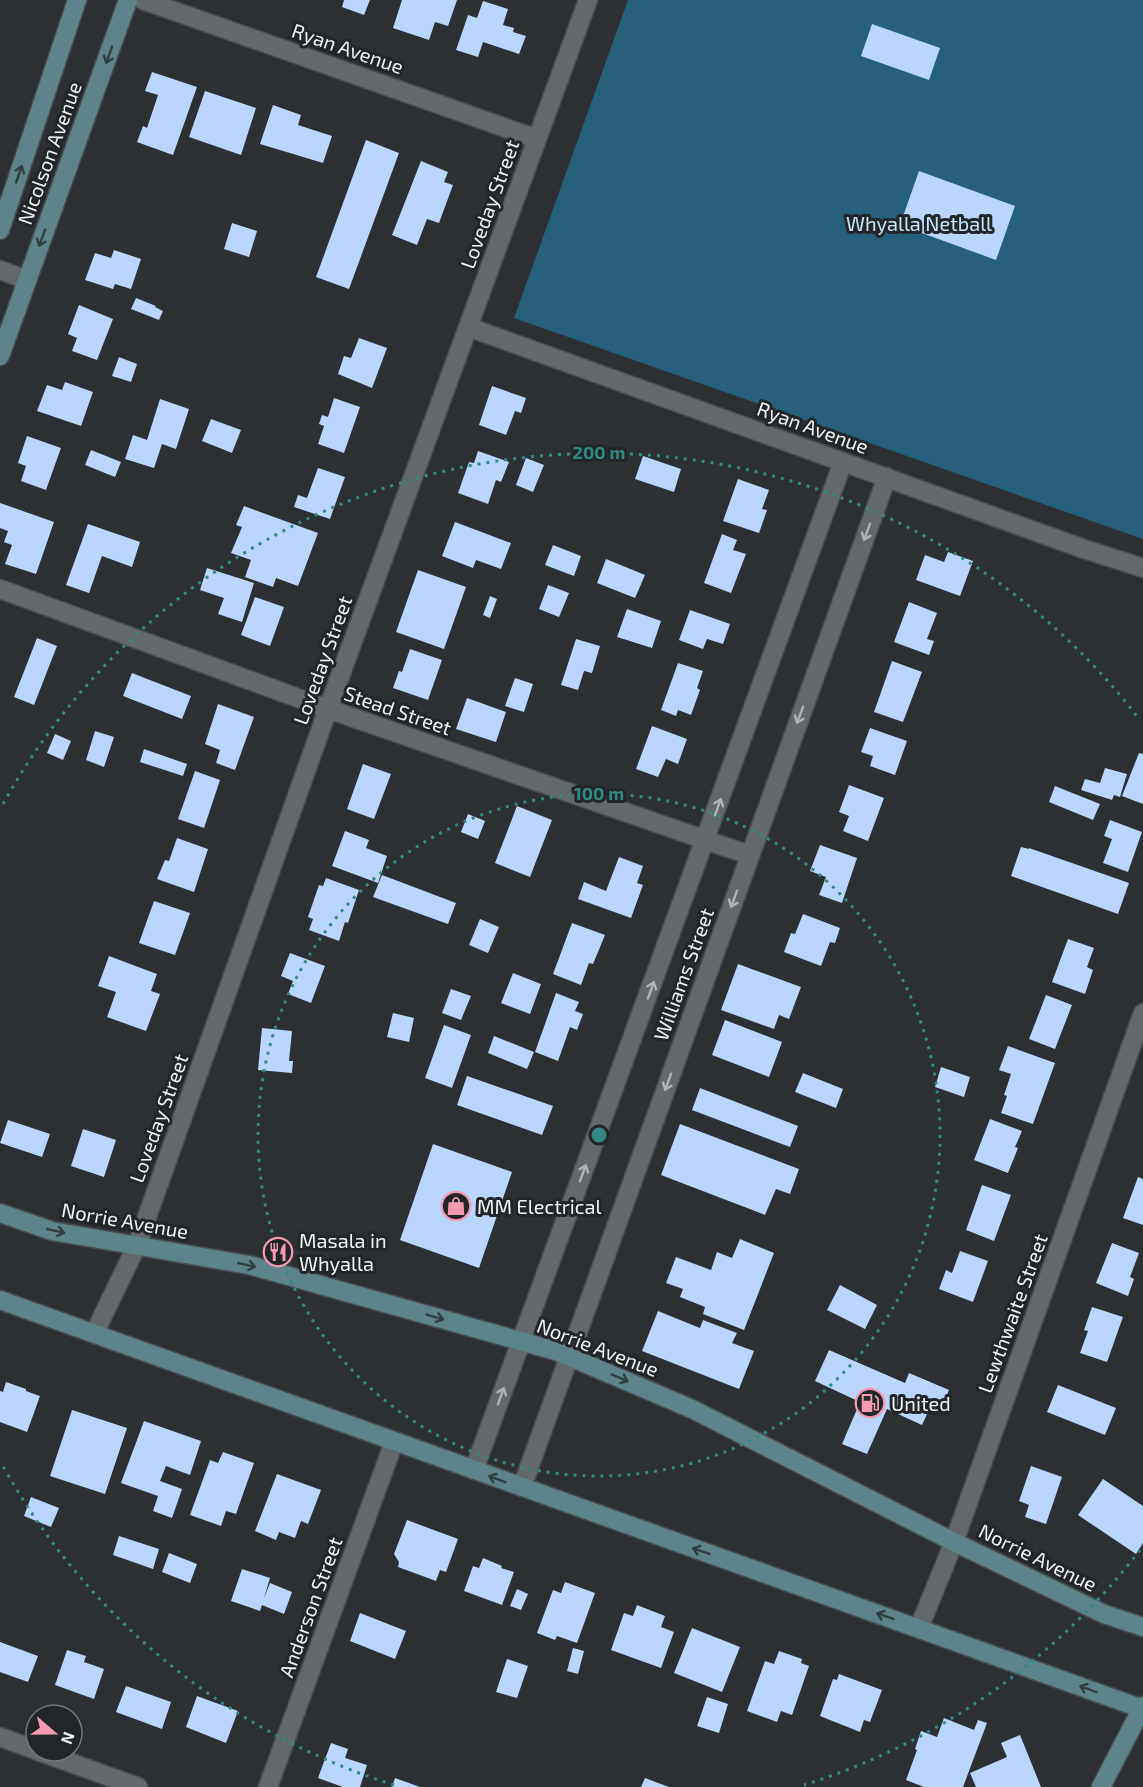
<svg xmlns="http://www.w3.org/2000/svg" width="1143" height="1787" font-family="'Exo 2',sans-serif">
<rect width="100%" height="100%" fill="#2c3032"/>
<path fill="#27607b" d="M628,0h515v539l-629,-221z"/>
<path fill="#bad5fe" d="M344,0h26l-6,15 -22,-8z
M402,0h55l-9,26 -13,-4 -6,18 -36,-12z
M483,1l25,8 -5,16 11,3 -1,4 13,4 -7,18 -36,-12 -5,15 -22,-7 12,-35 9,3z
M872,24l68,24 -11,32 -68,-24z
M152,72l45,15 -24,68 -36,-13 6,-16 4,2 11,-33 -13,-4z
M205,91l51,17 -15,47 -52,-18z
M273,105l28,10 -3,10 34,11 -9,27 -63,-19z
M366,140l33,13 -50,136 -33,-12z
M421,161l27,11 -4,10 9,3 -14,38 -12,-4 -10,26 -25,-10z
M919,171l96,35 -19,54 -96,-35z
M232,223l25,8 -8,26 -25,-8z
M114,250l27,9 -10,30 -16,-5 -2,5 -28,-9 10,-27 16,5z
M136,298l20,8 -1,1 8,4 -4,9 -28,-11z
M79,305l34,14 -16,41 -25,-9 5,-13 -9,-4z
M359,338l28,10 -15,40 -34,-14 6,-18 7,2z
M119,357l18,7 -6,18 -19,-6z
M65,382l28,10 -12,34 -44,-15 10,-26 15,5z
M492,386l34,12 -5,15 -6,-2 -9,24 -27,-10z
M334,398l26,9 -16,46 -26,-9 6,-18 -5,-2 3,-9 6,2z
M160,399l29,10 -13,40 -14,-5 -8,24 -29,-9 8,-24 14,5z
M211,419l30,11 -9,23 -30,-12z
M27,436l34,12 -15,42 -25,-9 5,-15 -8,-3z
M91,450l30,12 -6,15 -30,-12z
M478,451l31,11 -8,20 -5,-2 -8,24 -30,-11 11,-31 5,1z
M643,456l38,13 -7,23 -39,-13z
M526,458l18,7 -11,27 -17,-7z
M318,468l27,9 -15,42 -36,-12 4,-12 9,3z
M738,479l31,11 -7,19 5,1 -8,23 -36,-12z
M0,503l54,19 -18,52 -31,-10 7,-19 -8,-3 4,-11 -8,-3z
M244,506l74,27 -20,53 -22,-8 -3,9 -28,-10 6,-17 -20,-7 11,-26 -6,-2z
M455,522l56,21 -10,26 -25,-9 -3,8 -31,-12z
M88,524l52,18 -8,25 -30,-11 -13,37 -23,-8z
M722,534l15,6 -4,10 13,4 -15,39 -27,-10z
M553,545l28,11 -7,20 -29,-11z
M948,552l25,9 -13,35 -44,-16 9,-25 19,7z
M606,559l39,16 -10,23 -38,-15z
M207,568l47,15 -12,39 -24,-8 6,-16 -24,-8z
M418,570l48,17 -22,62 -48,-17z
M548,585l21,8 -10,24 -20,-8z
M490,596l7,3 -7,19 -7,-3z
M255,597l29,10 -14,39 -29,-11z
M909,602l28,11 -10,26 7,2 -5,14 -35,-13z
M627,609l34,12 -9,27 -35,-11z
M690,610l40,14 -7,20 -16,-5 -4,10 -24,-9z
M37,638l20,8 -23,59 -20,-8z
M576,639l24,7 -8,27 -8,-2 -6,19 -17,-5z
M410,649l32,11 -14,40 -35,-12 6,-17 3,1z
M892,661l30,11 -19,50 -29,-10z
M678,663l25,8 -6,17 3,2 -9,25 -13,-5 -2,6 -15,-6z
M132,673l59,23 -9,23 -59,-23z
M515,678l18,6 -9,28 -19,-6z
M467,698l39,14 -10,30 -40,-13z
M218,704l36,13 -19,53 -19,-7 4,-13 -15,-6z
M652,726l35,13 -9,25 -12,-5 -8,18 -22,-8z
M870,728l37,13 -12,34 -25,-9 3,-10 -12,-4z
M95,731l19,6 -10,30 -18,-7z
M55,734l16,7 -8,19 -16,-7z
M144,749l43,15 -4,12 -43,-14z
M1139,753l4,1v50l-21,-8z
M363,764l28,10 -17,45 -27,-10z
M1105,768l22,6 -7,23 -6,-2 -2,5 -31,-10 4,-11 15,4z
M195,771l25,9 -16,48 -26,-9z
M849,785l35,13 -16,43 -25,-10 6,-15 -10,-4z
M1055,786l45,18 -7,16 -44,-18z
M517,806l35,14 -22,57 -35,-14z
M468,814l17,7 -7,18 -17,-7z
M1110,820l32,12 -14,40 -25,-9 9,-24 -8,-3z
M345,831l24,9 -3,8 21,8 -9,27 -46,-17z
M177,838l31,11 -14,43 -37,-13 8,-19 4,1z
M820,845l37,13 -15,45 -23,-8 7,-18 -16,-6z
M1021,847l8,2v-1l100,35 -11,31 -107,-38z
M619,857l24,9 -6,17 6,2 -12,33 -53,-19 6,-17 22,9z
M382,875l74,28 -8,21 -75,-27z
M326,878l33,12 -11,33 -3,-1 -6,19 -30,-11 4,-11 -5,-2 11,-32 4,1z
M154,901l36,12 -15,42 -36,-12z
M803,914l37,14 -5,15 -5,-1 -9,24 -37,-14 7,-19 4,1z
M480,919l19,8 -11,26 -19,-8z
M572,923l33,12 -12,29 -4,-1 -8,22 -28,-11z
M1068,939l26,9 -7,19 6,3 -8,24 -33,-12z
M290,953l35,13 -14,37 -23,-9 5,-13 -12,-5z
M109,956l48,18 -6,17 9,3 -14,37 -39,-14 9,-25 -18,-6z
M738,964l63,23 -12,32 -10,-4 -5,14 -53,-19z
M513,973l28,11 -11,30 -29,-11z
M451,989l20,7 -10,24 -19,-7z
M556,993l23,9 -4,9 8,3 -6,16 -7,-3 -12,34 -23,-9z
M1046,995l26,10 -17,44 -26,-10z
M393,1013l21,5 -5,24 -22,-5z
M725,1020l57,22 -13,35 -57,-22z
M444,1025l27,10 -19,53 -27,-10z
M262,1028l30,3 -3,30h4l-1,12 -34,-3z
M494,1036l40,16 -7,17 -39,-16z
M1008,1046l47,17 -22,61 -32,-11 6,-17 -3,-1 7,-21 -12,-4z
M941,1067l29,10 -6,20 -29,-10z
M803,1073l40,16 -7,19 -41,-16z
M467,1076l86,30 -11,29 -85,-30z
M700,1088l98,38 -8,21 -98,-37z
M990,1119l32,12 -7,16 3,1 -10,25 -34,-13z
M8,1120l42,14 -8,23 -42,-14z
M680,1124l119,45 -9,25 -14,-5 -11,26 -104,-40z
M83,1129l33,11 -12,37 -33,-11z
M433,1144l79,28 -33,96 -79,-28z
M1138,1177l5,2v46l-20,-7z
M982,1185l29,10 -17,46 -28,-11z
M740,1239l34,14 -30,77 -41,-16 2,-7 -25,-10 3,-8 -17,-6 10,-26 35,13 6,-18 15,6z
M1112,1243l27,10 -9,24 4,2 -6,17 -32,-13z
M960,1251l28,10 -15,41 -34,-13 7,-19 6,3z
M840,1285l37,20 -12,24 -38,-19z
M1092,1307l31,10 -16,45 -27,-9 8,-22 -4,-1z
M658,1311l42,17 3,-8 34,13 -5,10 22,8 -15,38 -97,-38z
M829,1350l76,33 4,-10 40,17 -7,15 -9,-4 -11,24 -35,-16 -20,45 -25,-10 18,-42 -45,-21z
M6,1382l20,7v2l14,5 -13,36 -27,-10v-31l3,1z
M1058,1385l58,23 -11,27 -58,-23z
M72,1410l55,18 -22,66 -55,-18z
M144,1421l57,20 -11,34 -24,-9 -6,15 22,8 -10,29 -19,-7 5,-15 -37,-13z
M223,1452l31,11 -18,51 -10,-3 -5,15 -31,-11 20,-55 8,3z
M1031,1466l31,11 -16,47 -21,-7 4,-12 -10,-4z
M277,1474l44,16 -13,34 -7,-3 -6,17 -16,-6 -3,8 -21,-9z
M1103,1479l40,27v37l-7,11 -58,-39z
M31,1497l28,11 -8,19 -27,-11z
M407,1520l51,19 -12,33 -6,-2 -4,11 -38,-14 1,-5 -5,-8z
M119,1536l40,13 -6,20 -40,-14z
M169,1553l28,11 -7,19 -28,-11z
M483,1558l19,8 -1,2 13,4 -12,33 -38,-14 9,-25 6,2z
M242,1569l28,9 -6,20 6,-15 22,9 -8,22 -22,-9 -2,6 -29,-10z
M565,1582l30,11 -18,50 -20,-7 -2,4 -18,-7 16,-43 8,3z
M517,1589l11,5 -7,16 -11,-4z
M637,1605l28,11 -4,11 13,5 -13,36 -50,-18 13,-37 9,3z
M360,1613l46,18 -11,28 -45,-18z
M692,1628l48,19 -18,45 -48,-19z
M0,1642l38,14 -10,26 -28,-10z
M573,1648l11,3 -6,23 -11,-3z
M67,1650l19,6 -2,6 20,7 -10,30 -39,-14z
M779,1651l23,8 -1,4 8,3 -17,49 -11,-4 -4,11 -30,-11 18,-50 9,3z
M507,1659l21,7 -11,32 -21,-6z
M839,1674l43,16 -12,32 -6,-2 -4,12 -40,-16 13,-37 4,1z
M126,1686l45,16 -9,27 -46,-17z
M197,1696l41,15 -12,32 -40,-16z
M707,1697l21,7 -9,29 -22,-7z
M944,1718l30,12 4,-10 9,3 -24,64h-39l-18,-7 11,-30 -2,-1 6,-18 16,6z
M1020,1735l21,52h-65l-6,-14 37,-16 -6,-14z
M331,1743l17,6 -3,9 22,7 -7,22h-17l-25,-9z
M395,1778l25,9h-28z
M645,1778l24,9h-28z"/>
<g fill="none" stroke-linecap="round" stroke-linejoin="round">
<g stroke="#494d4f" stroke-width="21">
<path id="street" d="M143,0l394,139
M0,270l27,10
M468,327l616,222 59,19
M0,589l328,120 421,146
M94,1334l43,-89 191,-536 260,-709
M474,1470l369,-1008
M522,1487l365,-1010
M919,1628l35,-86 189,-529
M0,1737l36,13
M38,1751l100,36
M268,1787l126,-345"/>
</g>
<g stroke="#494d4f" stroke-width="21">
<path id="secondary" d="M0,230l77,-230
M0,356l128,-356
M0,1213l52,18 197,34 307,86 136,58 262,133 150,72 39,13
M0,1300l1143,409
M1101,1787l42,-81"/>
</g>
<use href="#street" stroke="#63686a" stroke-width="18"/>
<use href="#secondary" stroke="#5d848a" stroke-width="18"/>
</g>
<defs><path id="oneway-shaft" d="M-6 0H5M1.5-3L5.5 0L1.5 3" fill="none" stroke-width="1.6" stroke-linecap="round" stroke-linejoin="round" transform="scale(1.5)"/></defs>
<g stroke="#313e40">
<use href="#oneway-shaft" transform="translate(109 55) rotate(110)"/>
<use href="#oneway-shaft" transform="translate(19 174) rotate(-71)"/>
<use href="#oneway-shaft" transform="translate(42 238) rotate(110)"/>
<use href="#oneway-shaft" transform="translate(56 1231) rotate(13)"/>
<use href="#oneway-shaft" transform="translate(247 1265) rotate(12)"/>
<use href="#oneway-shaft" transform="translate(435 1317) rotate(16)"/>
<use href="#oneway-shaft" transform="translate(620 1378) rotate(23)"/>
<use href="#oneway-shaft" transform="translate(497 1479) rotate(-160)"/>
<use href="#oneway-shaft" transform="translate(701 1551) rotate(-161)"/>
<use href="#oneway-shaft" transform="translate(885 1616) rotate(-161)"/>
<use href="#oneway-shaft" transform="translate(1088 1689) rotate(-160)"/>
</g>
<g stroke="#b1b4b6">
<use href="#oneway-shaft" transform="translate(867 532) rotate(110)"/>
<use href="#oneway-shaft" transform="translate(800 715) rotate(110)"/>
<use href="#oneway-shaft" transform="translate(718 807) rotate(-70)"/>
<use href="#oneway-shaft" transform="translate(734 899) rotate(110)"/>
<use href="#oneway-shaft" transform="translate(651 990) rotate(-70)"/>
<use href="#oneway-shaft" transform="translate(668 1082) rotate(110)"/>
<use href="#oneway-shaft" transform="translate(583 1173) rotate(-70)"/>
<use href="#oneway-shaft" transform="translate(501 1396) rotate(-70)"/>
</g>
<g fill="none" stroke="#318982" stroke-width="3" stroke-dasharray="3 6">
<circle cx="599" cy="1135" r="341"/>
<path d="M1140 1550A682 682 0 0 1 804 1785M394 1785A682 682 0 0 1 3 1466M3 804A682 682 0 0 1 1140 720"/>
</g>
<defs>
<g id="shop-ring" transform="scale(1.5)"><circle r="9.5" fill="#222628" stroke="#f19ab2" stroke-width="1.5"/><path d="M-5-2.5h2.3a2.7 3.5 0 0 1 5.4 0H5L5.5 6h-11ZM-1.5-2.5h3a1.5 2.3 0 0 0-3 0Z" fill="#f19ab2"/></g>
<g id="restaurant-ring" transform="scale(1.5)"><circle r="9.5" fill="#222628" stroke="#f19ab2" stroke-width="1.5"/><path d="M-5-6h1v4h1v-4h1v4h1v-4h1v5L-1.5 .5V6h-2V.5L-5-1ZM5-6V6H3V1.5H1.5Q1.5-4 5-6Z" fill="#f19ab2"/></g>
<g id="fuel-ring" transform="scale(1.5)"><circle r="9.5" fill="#222628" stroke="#f19ab2" stroke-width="1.5"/><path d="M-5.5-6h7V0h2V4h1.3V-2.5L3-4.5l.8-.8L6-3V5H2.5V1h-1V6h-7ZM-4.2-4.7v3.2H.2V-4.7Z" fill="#f19ab2"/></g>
</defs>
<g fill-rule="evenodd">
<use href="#shop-ring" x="456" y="1206"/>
<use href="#restaurant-ring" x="278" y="1252"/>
<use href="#fuel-ring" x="870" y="1403"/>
</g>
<g text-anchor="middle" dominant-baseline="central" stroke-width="6" stroke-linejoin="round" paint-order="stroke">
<g font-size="20" fill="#f1f3f5" stroke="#222628">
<text transform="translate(348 48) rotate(19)">Ryan Avenue</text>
<text transform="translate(49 153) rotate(-70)">Nicolson Avenue</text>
<text transform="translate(489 204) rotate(-70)">Loveday Street</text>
<text transform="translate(813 427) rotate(20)">Ryan Avenue</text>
<text transform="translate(322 660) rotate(-70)">Loveday Street</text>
<text transform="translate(398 710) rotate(19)">Stead Street</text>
<text transform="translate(683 974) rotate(-70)">Williams Street</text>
<text transform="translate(158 1118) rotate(-70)">Loveday Street</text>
<text transform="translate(125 1220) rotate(10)">Norrie Avenue</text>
<text transform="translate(1012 1313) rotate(-70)">Lewthwaite Street</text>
<text transform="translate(598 1347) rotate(21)">Norrie Avenue</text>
<text transform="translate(1038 1557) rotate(26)">Norrie Avenue</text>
<text transform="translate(310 1607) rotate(-70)">Anderson Street</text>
</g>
<g font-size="20" fill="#c4e6f9" stroke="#222628">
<text x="919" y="223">Whyalla Netball</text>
</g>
<g font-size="20" fill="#f1f3f5" stroke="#222628" text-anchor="start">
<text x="477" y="1206">MM Electrical</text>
<text x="299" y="1240">Masala in<tspan x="299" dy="23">Whyalla</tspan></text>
<text x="891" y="1403">United</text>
</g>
</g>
<circle cx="599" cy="1135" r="9" fill="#318982" stroke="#222628" stroke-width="3"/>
<g font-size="18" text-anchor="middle" font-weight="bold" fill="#318982" stroke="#222628" stroke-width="6" stroke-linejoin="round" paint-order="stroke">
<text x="599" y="459">200 m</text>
<text x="599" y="800">100 m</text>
</g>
<g transform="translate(54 1733) rotate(110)"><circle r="28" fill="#222628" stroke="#75787a" stroke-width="1.5"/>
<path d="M0-4.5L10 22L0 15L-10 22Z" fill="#f19ab2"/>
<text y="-9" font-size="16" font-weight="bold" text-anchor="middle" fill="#f1f3f5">N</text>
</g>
</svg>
